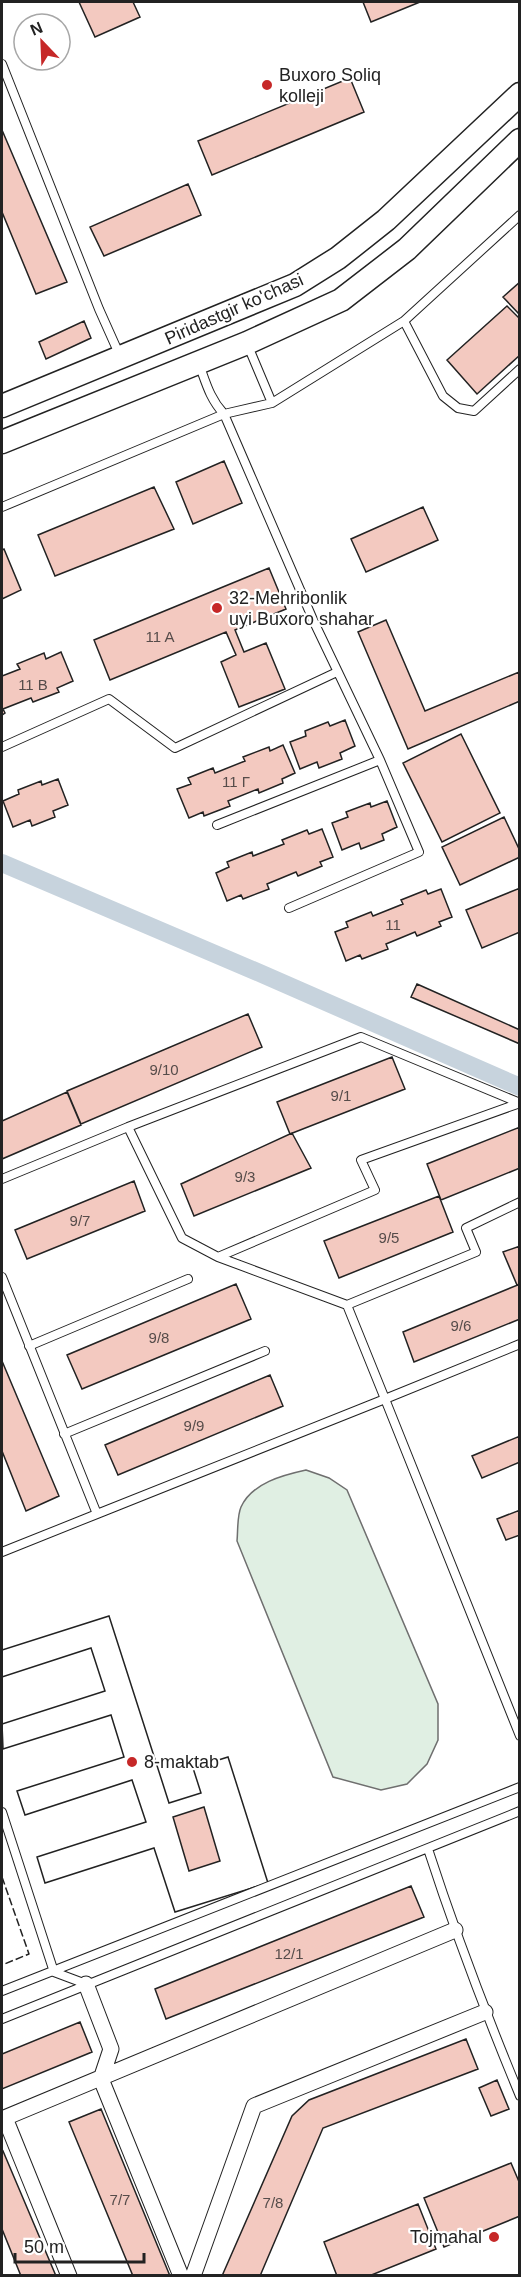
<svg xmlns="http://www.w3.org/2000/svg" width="521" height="2277" font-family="Helvetica,sans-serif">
<rect width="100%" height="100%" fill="#fff"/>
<path fill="#e0efe3" stroke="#6f6f6f" stroke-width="1.5" d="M306,1470l23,8 18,12 91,214v36l-11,24 -20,20 -26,6 -48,-13 -96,-236c1,-10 0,-25 4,-34 11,-24 42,-32 65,-37z"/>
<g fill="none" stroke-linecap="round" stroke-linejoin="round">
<path stroke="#c7d3dd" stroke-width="18" d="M2,863l260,111 258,113"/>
</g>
<path fill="#f3c9c0" stroke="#222" stroke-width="1.5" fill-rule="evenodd" d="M79,2h54l7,15 -45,20z
M363,2h57l-49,20z
M350,78l14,34 -152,63 -14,-34z
M2,130l65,152 -31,12 -34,-82z
M188,184l13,31 -97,41 -14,-29z
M520,282v33l-17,-18z
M507,306l13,13v36l-43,39 -30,-34z
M84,321l7,17 -45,21 -7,-17z
M224,461l18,42 -49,21 -17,-42z
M154,487l20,42 -119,47 -17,-41z
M423,507l15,33 -72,32 -15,-33z
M4,549l17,41 -19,9v-49z
M269,568l17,41 -51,21 9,22 22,-9 19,46 -46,18 -18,-45 15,-7 -10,-23 -116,48 -16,-40z
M386,620l39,91 94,-39 1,29 -112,48 -50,-117z
M61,652l12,29 -16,7 2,4 -26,10 -2,-4 -28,11 2,4 -3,2v-39l18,-7 -3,-5 27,-11 2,6z
M345,720l10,26 -15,7 2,6 -23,9 -2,-6 -17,7 -10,-27 16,-6 -1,-5 23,-9 2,4z
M461,734l39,79 -58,29 -39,-79z
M283,745l12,28 -13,6 1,4 -24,10 -1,-4 -30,12 2,5 -26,10 -1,-4 -14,6 -12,-29 14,-5 -3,-6 25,-10 2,5 30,-12 -2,-4 26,-10 1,4z
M58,779l10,26 -15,6 2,6 -23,9 -2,-6 -17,7 -10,-26 16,-7 -1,-4 23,-9 1,4z
M387,801l10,26 -15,7 2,6 -23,9 -2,-6 -17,7 -10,-27 16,-6 -2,-5 24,-9 1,4z
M504,817l16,34v6l-60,28 -18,-38z
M322,829l11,28 -13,5 2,4 -24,10 -2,-4 -29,12 2,5 -26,10 -2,-4 -14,6 -11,-28 13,-6 -2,-5 25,-10 1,4 31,-12 -2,-4 25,-10 2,4z
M520,888v44l-38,16 -16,-38z
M441,889l11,28 -13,5 2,4 -24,10 -2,-4 -29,12 2,5 -26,10 -2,-4 -14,6 -11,-29 13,-5 -2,-5 25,-10 2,4 30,-12 -2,-4 25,-10 2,4z
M417,984l103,46v14l-109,-47z
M248,1014l14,33 -181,77 -14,-33z
M392,1057l13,32 -115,45 -13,-32z
M67,1092l14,33 -79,34v-38z
M520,1127v41l-79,32 -14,-36z
M292,1133l19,35 -117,48 -13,-32z
M134,1181l11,30 -118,48 -12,-29z
M439,1196l14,36 -114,46 -15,-37z
M520,1246v38l-3,1 -14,-33z
M236,1284l15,35 -169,70 -15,-34z
M520,1284v35l-106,43 -11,-30z
M2,1361l57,135 -33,15 -24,-60z
M270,1375l13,31 -165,69 -13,-30z
M520,1436v26l-38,16 -10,-22z
M520,1510v25l-14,5 -9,-21z
M109,1616l60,187 32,-10 -8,-25 35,-11 40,126 -93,29 -21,-64 -109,35 -8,-26 109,-35 -14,-42 -107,35 -8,-24 107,-34 -13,-42 -108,34 -1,-25 103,-33 -14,-43 -89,29v-27zM204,1807l16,54 -31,10 -16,-54z
M109,1616l60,187 32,-10 -8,-25 35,-11 40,126 -93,29 -21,-64 -109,35 -8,-26 109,-35 -14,-42 -107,35 -8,-24 107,-34 -13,-42 -108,34 -1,-25 103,-33 -14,-43 -89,29v-27z
M411,1886l13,31 -258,102 -11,-30z
M80,2022l12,30 -90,37v-35z
M466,2039l12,30 -155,59 -63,148h-38l70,-160 17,-16z
M497,2080l12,29 -18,7 -12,-28z
M101,2109l69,167h-37l-64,-154z
M3,2151l53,125h-35l-19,-47v-77z
M511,2163l9,21v32l-76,31 -20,-49z
M418,2204l18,45 -67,27h-32l-13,-34z"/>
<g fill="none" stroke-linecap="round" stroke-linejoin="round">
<g stroke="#222" stroke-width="10">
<path id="lane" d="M2,64l97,245 21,47
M404,321l39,75 15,12 16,3 46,-42
M248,346l24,57
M199,364c7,19 11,35 25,50l90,208 66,138 39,92 -130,56
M2,507l222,-93 48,-11 132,-82 116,-106
M2,747l107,-48 66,49 162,-76
M217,825l163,-65
M2,1179l126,-52
M218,1257l-36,-19 -54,-111 233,-90 159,66
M2,1277l95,237 288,-115 -38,-94 129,-53 -10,-24 54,-26
M347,1305l-129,-48 157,-67 -14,-30 159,-57
M520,1344l-135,55 135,337
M29,1346l159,-67
M64,1434l201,-83
M2,1552l95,-38
M2,1812l52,160 32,12
M428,1849c27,83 58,165 92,247
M2,1991l518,-204
M2,2019l518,-208"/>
</g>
<g stroke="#222" stroke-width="17">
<path id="street" d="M86,1984l25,65 -10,30 80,197
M5,2118l64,158
M2,2119l453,-189
M193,2276l61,-170 231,-94"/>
</g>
<g stroke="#222" stroke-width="25">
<path id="secondary" d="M2,406l293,-121 43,-27 48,-38 134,-126
M2,442l245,-99 94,-43 66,-51 113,-109"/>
</g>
<use href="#lane" stroke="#fff" stroke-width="8"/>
<use href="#street" stroke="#fff" stroke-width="15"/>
<use href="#secondary" stroke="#fff" stroke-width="22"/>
<path stroke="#222" stroke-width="1.5" stroke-dasharray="8 3" stroke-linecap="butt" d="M2,1877l27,77 -27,11"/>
</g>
<g fill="#c62828" stroke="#fff" stroke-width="2">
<circle cx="267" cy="85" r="6"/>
<circle cx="217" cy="608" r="6"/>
<circle cx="132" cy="1762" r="6"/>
<circle cx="494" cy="2237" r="6"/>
</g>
<g text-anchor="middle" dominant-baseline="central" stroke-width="4.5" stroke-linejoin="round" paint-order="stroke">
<g font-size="15" fill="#564c4a">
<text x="160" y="636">11 A</text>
<text x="33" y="684">11 B</text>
<text x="236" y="781">11 Г</text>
<text x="393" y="924">11</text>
<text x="164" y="1069">9/10</text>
<text x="341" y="1095">9/1</text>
<text x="245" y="1176">9/3</text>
<text x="80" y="1220">9/7</text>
<text x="389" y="1237">9/5</text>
<text x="461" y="1325">9/6</text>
<text x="159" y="1337">9/8</text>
<text x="194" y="1425">9/9</text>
<text x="289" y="1953">12/1</text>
<text x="120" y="2199">7/7</text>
<text x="273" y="2202">7/8</text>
</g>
<g font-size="18" fill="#222" stroke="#fff" text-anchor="start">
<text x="279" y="75">Buxoro Soliq<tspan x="279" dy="21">kolleji</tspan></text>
<text x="229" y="598">32-Mehribonlik<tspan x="229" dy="21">uyi Buxoro shahar</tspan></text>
<text x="144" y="1762">8-maktab</text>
<text x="482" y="2237" text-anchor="end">Tojmahal</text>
</g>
<g font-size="18" fill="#222" stroke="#fff">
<text transform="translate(234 309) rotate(-24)">Piridastgir ko'chasi</text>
</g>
</g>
<rect width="521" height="2277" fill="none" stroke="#222222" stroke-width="6"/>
<g transform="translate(42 42) rotate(337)"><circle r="28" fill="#ffffff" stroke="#a7a7a7" stroke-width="1.5"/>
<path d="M0-4.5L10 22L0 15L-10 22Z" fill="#c62828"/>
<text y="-9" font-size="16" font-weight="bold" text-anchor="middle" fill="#222222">N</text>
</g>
<path d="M15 2253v9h129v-9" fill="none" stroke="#222222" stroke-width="3"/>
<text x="24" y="2253" font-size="18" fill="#222222" stroke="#ffffff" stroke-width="4.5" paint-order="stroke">50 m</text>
</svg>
